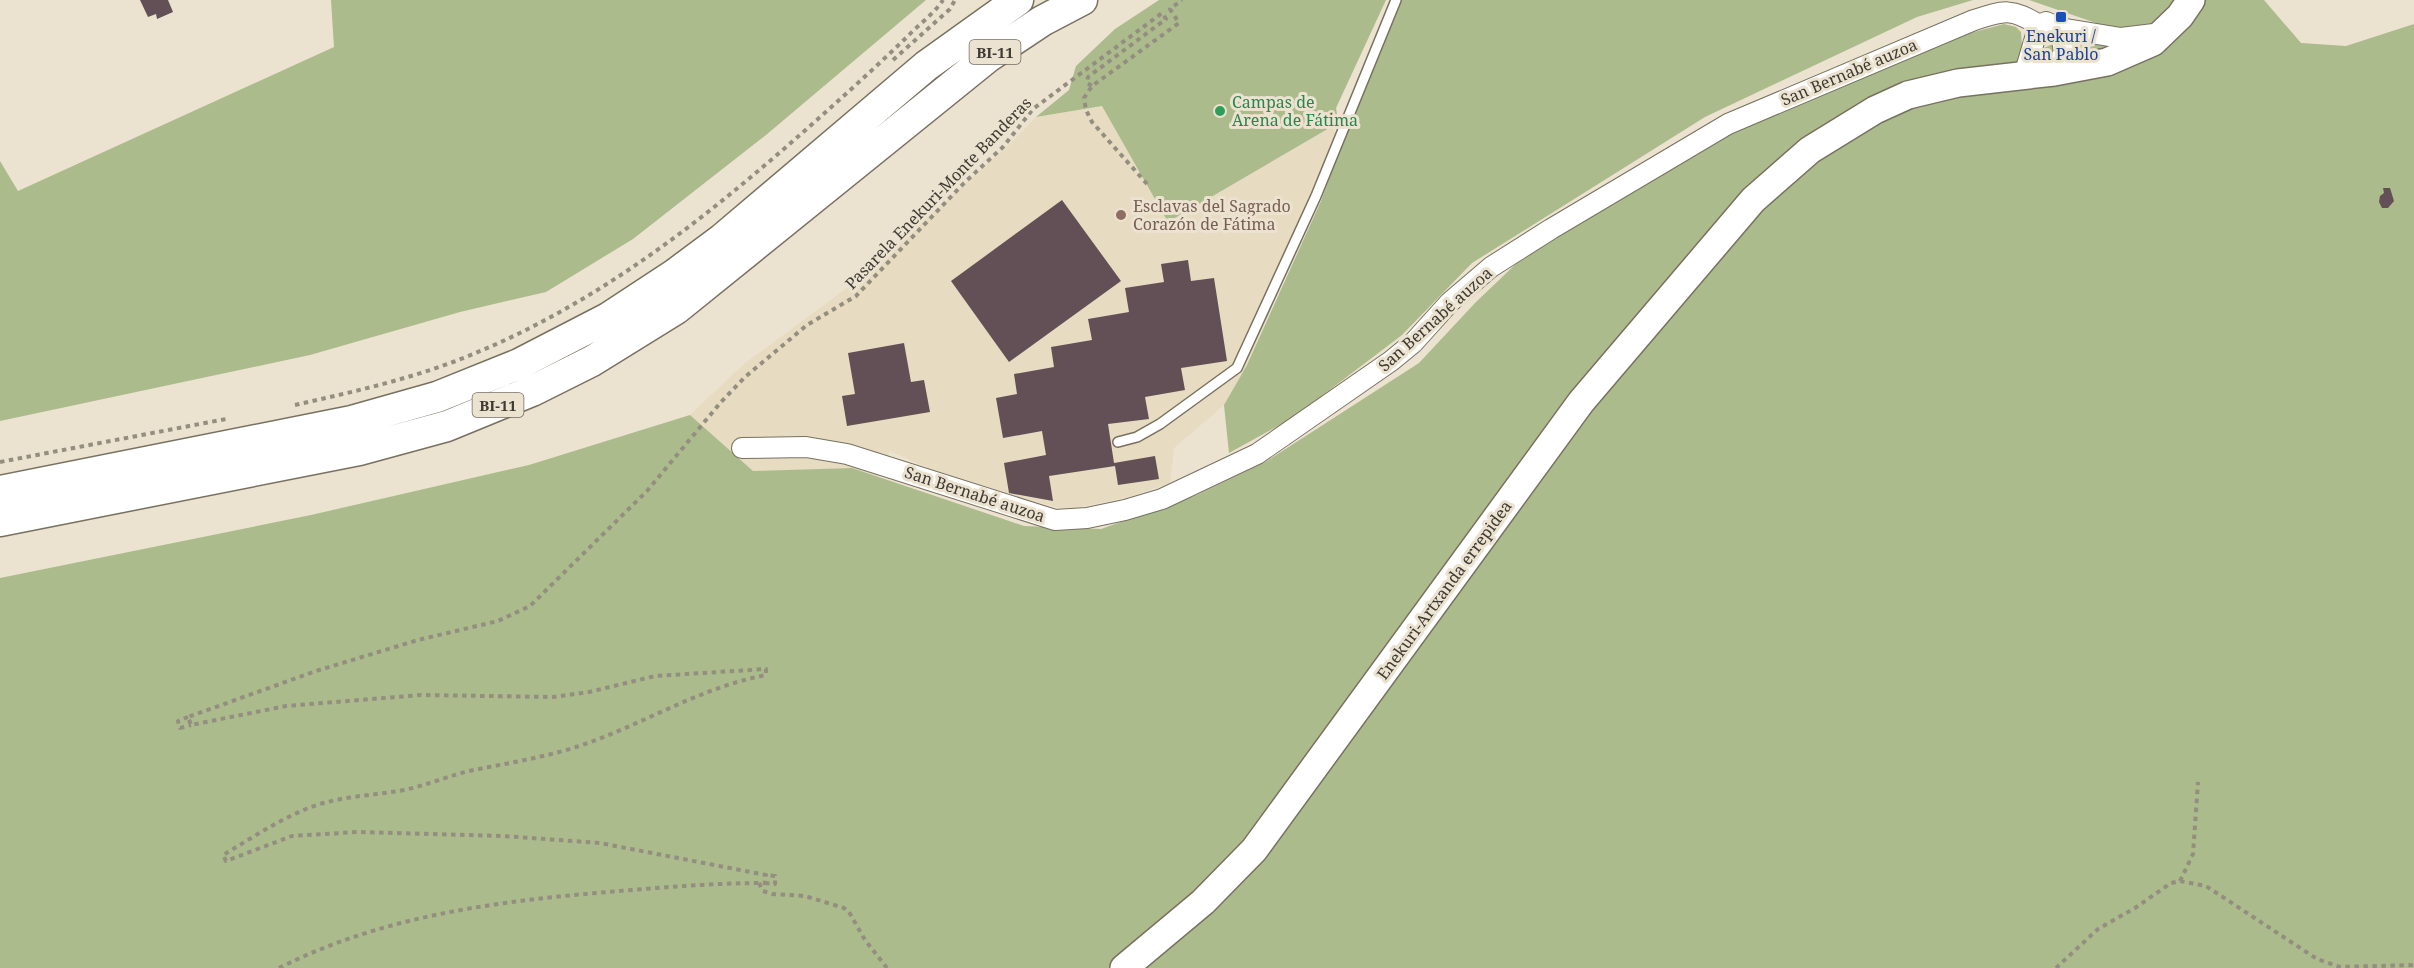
<svg xmlns="http://www.w3.org/2000/svg" width="2414" height="968" font-family="'Noto Serif',serif">
<rect width="100%" height="100%" fill="#ebe2d0"/>
<path fill="#e7dbc1" d="M1102,106l235,8 -6,13 12,13 -96,225 -23,40 -50,43 -4,35 -38,13 -65,14 -112,-30 -65,-29 -12,26 -26,-9 -99,3 -63,-56 54,-51 107,-79 158,-140 27,-28z"/>
<path fill="#abbb8b" d="M331,0h595l-160,135 -133,104 -87,53 -86,20 -150,43 -310,66v-260l18,30 316,-144z
M1159,0h227l-50,108 1,6 -6,13 -163,95 -66,-116 -66,11 33,-27 7,-24 39,-37z
M1402,0h571l-56,17 -212,100 -233,146 -70,72 -108,82 -65,36 -5,-48 23,-40 74,-164 64,-174z
M2029,0h235l37,43 45,3 68,-22v944h-2414v-390l311,-63 218,-50 161,-50 63,56 99,-3 172,58 77,3 96,-34 70,-34 152,-98 57,-61 44,-42 221,-132 222,-93 41,-11 12,3 5,5 1,15 -3,13 77,-37z"/>
<path fill="#635056" d="M140,0h28l5,12 -16,7 -1,-5 -8,3z
M2383,188h7l4,13 -6,7h-6l-3,-6 1,-6 4,-3z
M1062,200l59,81 -112,81 -58,-81z
M1188,260l3,21 23,-3 13,83 -46,7 4,22 -40,7 4,22 -41,5 6,39 41,-7 4,23 -41,6 -3,-19 -66,10 4,25 -44,-8 -5,-30 42,-8 -4,-24 -39,7 -7,-40 21,-4 -3,-20 40,-7 -3,-20 41,-7 -4,-21 41,-7 -4,-24 39,-6 -3,-18z
M904,343l7,39 13,-2 6,32 -83,14 -5,-30 13,-2 -7,-41z"/>
<g fill="none" stroke-linecap="round" stroke-linejoin="round">
<g stroke="#787160" stroke-width="12">
<path id="lane" d="M1118,442l19,-5 23,-13 77,-56 79,-172 80,-196"/>
</g>
<g stroke="#787160" stroke-width="22">
<path id="street" d="M2049,68l5,4 10,-20 -4,-24
M2024,75l15,-50 7,-3 14,6 61,10 33,-4
M742,448l64,-1 41,7 208,66 32,-2 38,-8 37,-11 95,-45 134,-93 22,-18 37,-41 41,-35 60,-38 177,-105 246,-104c31,-10 37,-12 65,5"/>
</g>
<g stroke="#787160" stroke-width="30">
<path id="secondary" d="M1124,968l79,-66 51,-52 327,-448 172,-202 57,-50 65,-40 33,-15 50,-12 96,-11 53,-10 46,-20 27,-26 11,-16"/>
</g>
<g stroke="#787160" stroke-width="33">
<path id="primary" d="M0,491l352,-70 85,-24 82,-33 89,-46 67,-44 47,-35 204,-173 92,-66
M0,521l359,-71 88,-24 85,-35 60,-30 84,-52 312,-252 54,-36 40,-21"/>
</g>
<path stroke="#948e81" stroke-width="4" stroke-dasharray="4.5 4.5" stroke-linecap="butt" d="M893,60l57,-51 5,-9
M1147,184l-55,-62 -6,-12 -2,-12 8,-12 87,-63 -9,-14 12,-9
M295,405c53,-12 107,-24 158,-43 145,-55 261,-150 375,-252 27,-24 54,-49 80,-74 11,-12 26,-22 35,-36
M0,462l226,-43
M188,717l-10,4 2,7 11,-3
M2180,881l13,-27 5,-72
M759,883l4,8 9,3 33,2 39,12 5,4 16,28 22,28
M765,883l10,1v-8l-9,-1
M279,968c108,-54 221,-67 340,-77 49,-4 97,-8 146,-8l1,-8 -166,-32 -97,-7 -146,-4 -65,4 -66,25 -3,-6c27,-16 54,-34 83,-46 31,-13 65,-13 98,-19 24,-5 46,-15 70,-20 34,-7 68,-12 102,-23 65,-21 122,-59 190,-72v-6l-111,7 -66,16 -36,5 -132,-2 -135,11 -95,19 -3,-8 128,-46 102,-31 80,-19 32,-15 117,-115 74,-89 24,-25 62,-52 49,-29 109,-114 38,-35 30,-38 129,-96 4,6 -78,58 -1,6 5,3
M2056,968l42,-39 37,-21 36,-25 9,-2 26,5 111,73 23,8 74,-2"/>
<use href="#lane" stroke="#fff" stroke-width="9"/>
<use href="#street" stroke="#fff" stroke-width="20"/>
<use href="#secondary" stroke="#fff" stroke-width="27"/>
<use href="#primary" stroke="#fff" stroke-width="30"/>
</g>
<rect fill="#1a4fb4" stroke="#ebe2d0" stroke-width="2" x="2055" y="11" width="12" height="12" rx="3"/>
<circle fill="#2e9e5b" stroke="#ebe2d0" stroke-width="2" cx="1220" cy="111" r="6"/>
<circle fill="#8d6e63" stroke="#ebe2d0" stroke-width="2" cx="1121" cy="215" r="6"/>
<g text-anchor="middle" dominant-baseline="central" stroke-width="6" stroke-linejoin="round" paint-order="stroke">
<g fill="#ebe2d0" stroke="#736d63" stroke-width="1.5">
<rect x="969.5" y="40" width="51" height="24" rx="4.5"/>
<rect x="472.5" y="393" width="51" height="24" rx="4.5"/>
</g>
<g font-size="15" font-weight="bold" fill="#3f3b34">
<text x="995" y="52">BI-11</text>
<text x="498" y="405">BI-11</text>
</g>
<g font-size="16" fill="#164399" stroke="#ebe2d0">
<text x="2061" y="36">Enekuri /<tspan x="2061" dy="18">San Pablo</tspan></text>
</g>
<g font-size="16" fill="#3f3b34" stroke="#ebe2d0">
<text transform="translate(1849 72) rotate(-23)">San Bernabé auzoa</text>
<text transform="translate(938 193) rotate(-46)">Pasarela Enekuri-Monte Banderas</text>
<text transform="translate(1435 319) rotate(-42)">San Bernabé auzoa</text>
<text transform="translate(975 494) rotate(18)">San Bernabé auzoa</text>
<text transform="translate(1444 590) rotate(-54)">Enekuri-Artxanda errepidea</text>
</g>
<g font-size="16" fill="#27864d" stroke="#ebe2d0" text-anchor="start">
<text x="1232" y="102">Campas de<tspan x="1232" dy="18">Arena de Fátima</tspan></text>
</g>
<g font-size="16" fill="#785e54" stroke="#ebe2d0" text-anchor="start">
<text x="1133" y="206">Esclavas del Sagrado<tspan x="1133" dy="18">Corazón de Fátima</tspan></text>
</g>
</g>
</svg>
